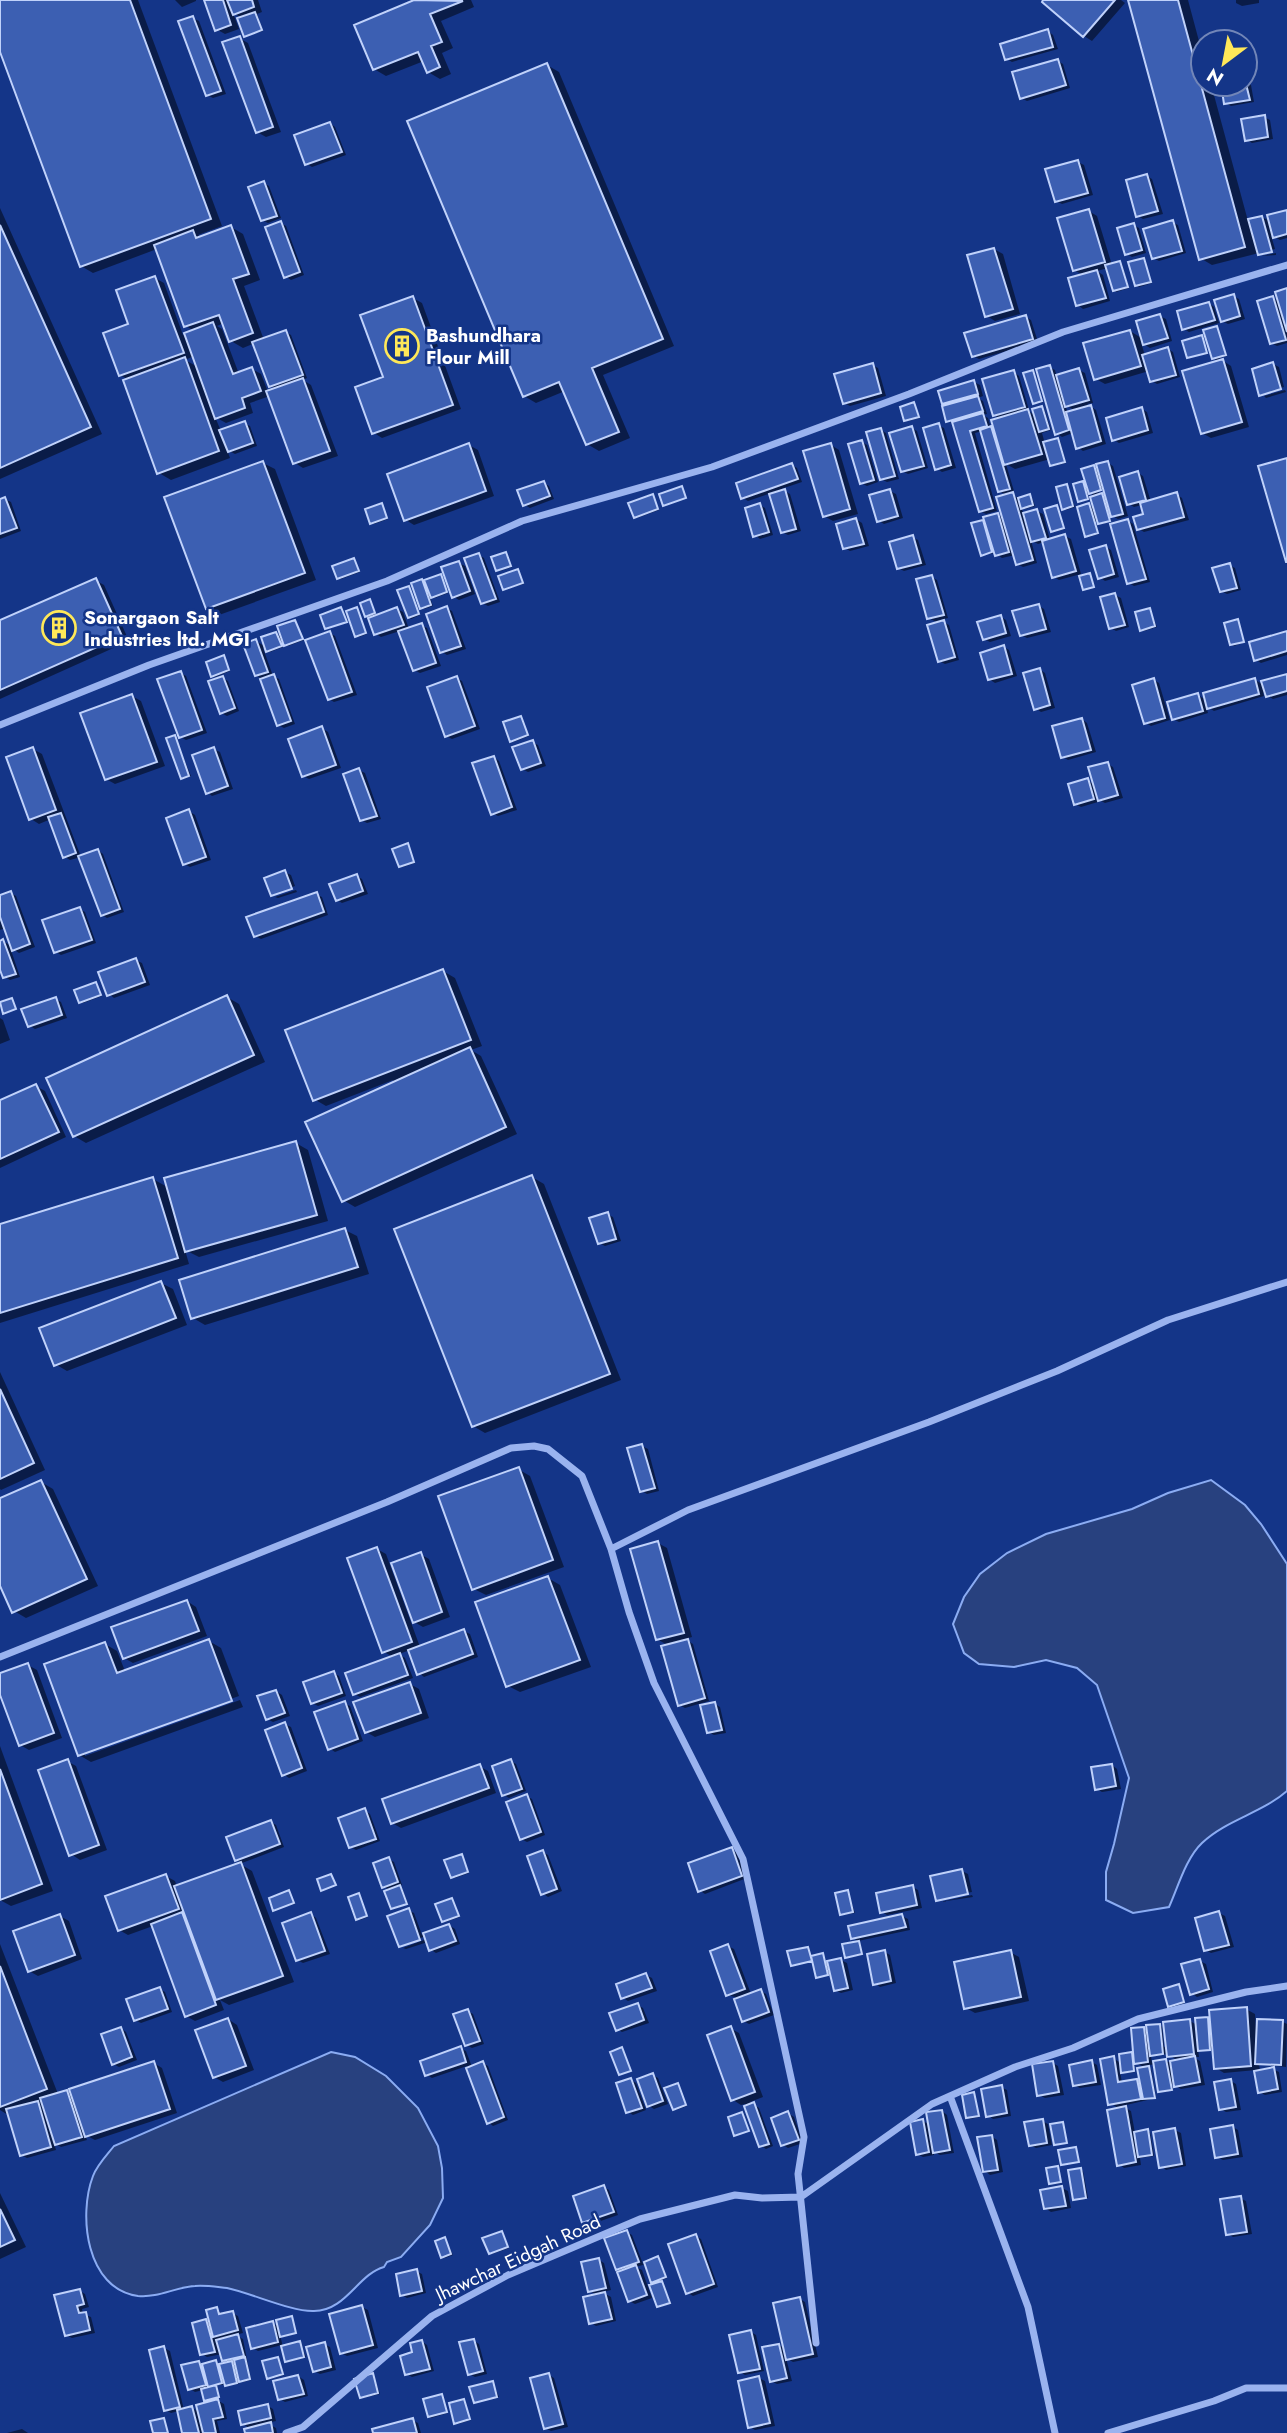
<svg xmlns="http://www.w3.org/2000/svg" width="1287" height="2433" font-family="Jost,sans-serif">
<rect width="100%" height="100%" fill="#143588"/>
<path fill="#28417f" stroke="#8bacf3" stroke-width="2" d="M1211,1480l34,25 16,19 26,40v227c-25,22 -61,29 -85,52 -16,15 -24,44 -33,64l-36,6 -27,-13v-28l8,-28 15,-66 -32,-93 -20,-17 -31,-8 -32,7 -35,-3 -15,-11 -11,-29 11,-27 16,-23 27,-21 39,-19 86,-25 36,-16z
M331,2052l24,5 31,19 32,32 20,38 4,22 1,30 -13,27 -29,32 -14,5 -3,5c-26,7 -38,44 -70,44 -22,1 -63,-18 -87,-23 -10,-1 -22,-3 -32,-2 -20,1 -36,12 -57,10 -52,-7 -60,-81 -45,-120 4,-11 14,-21 21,-30z"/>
<path fill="#0007" fill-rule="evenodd" d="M0,0h138l84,226 -24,9 5,3 28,-11 12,7 17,46 -16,6 20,54 22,-8 5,3 16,43 -4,2 8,5 27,71 -35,12 -8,-5 -25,-67 -20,7 3,10 -27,10 -11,-6 6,14 23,-8 6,3 7,20 -22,8 -8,-4 3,8 -59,22 -12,-7 -30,-93 -9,-5 10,-50 25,-47 9,5 19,52 11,-4 -8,-5 -29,-77 -64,24 -12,-7 -81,-219zM224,323l7,18 12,7 12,-5 15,43 6,3 -8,3 -7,-18 -9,-5 -13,5 -17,-45 -5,-3zM194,356l4,11 -13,-7z
M175,0h21v1l-14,6z
M206,0h52l4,12 -5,2 6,17 -18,5 -3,-18 -9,-5 6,16 -14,5 -9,-5z
M419,0h52l3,7 -33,14 12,27 -11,5 9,21 -11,5 -12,-7 -4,-11 -38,15 -12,-7 -18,-43z
M1046,0h75l4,3 -33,38 -8,-5z
M1130,0h58l15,56v28h8l37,137 14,-4 9,5 16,-10v26l-7,2 -9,-5 4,14 -14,4v2l-2,-2 -47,12 -12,-7z
M1236,0h23v3l-17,3 -6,-3z
M193,18l6,3 27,73 -13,4 -6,-3z
M1048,31l5,4 5,14 -46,13 -5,-3z
M239,38l9,5 33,89 -15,5 -9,-5z
M1058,61l5,3 7,24 -43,13 -6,-3z
M547,65l12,7 115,274 -71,29 27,63 -31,13 -12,-7 -22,-53 -29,12 -12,-7z
M1246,82l5,3 3,17 -23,4 -5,-3 6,-19h13z
M1264,117l6,3 3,19 -21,4 -5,-3z
M330,123l5,4 11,28 -34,12 -5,-3z
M1078,162l6,3 9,30 -31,9 -6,-3z
M1147,176l5,3 11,35 -20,5 -5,-3z
M264,183l5,3 12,32 -13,5 -6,-3z
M0,208l102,226 -102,45z
M1089,211l8,5 15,49 10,-1 7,24 -13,4 -8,-24 -11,3 6,4 7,26 -27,8 -5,-4 5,-30 -9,-5z
M1172,222l6,3 8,28 -27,8 -6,-3z
M281,223l5,3 18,49 -13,5 -6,-4z
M1133,225l6,3 7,25 -14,4 -5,-3z
M994,249l9,5 17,60 -25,7 -8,-5z
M1276,253v2l-14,1z
M1144,260l8,23 -13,4 -3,-2z
M1287,290v53l-10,3 -6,-3 2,-45 7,4z
M1233,296l6,3 6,20 -17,5 -6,-3z
M413,298l9,5 39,106 -79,29 -8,-5 11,-55z
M1209,303l5,4 5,16 -30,9 -5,-3z
M1160,316l6,3 6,22 -22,7 -9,-6 4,14 23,-7 5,3 7,25 -23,7 -5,-3 -3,-10 -44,13 -9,-5 34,-48 13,8z
M1026,317l5,3 7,22 -59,17 -6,-3z
M1217,328l10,28 -8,2 12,8 18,61 -38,11 -9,-5 17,-71 -6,-4z
M1202,337l6,17 -19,3z
M1273,364l6,3 5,20 -21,6v3l-2,-1z
M872,365l6,3 8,28 -36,10 -6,-3z
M1049,367l6,3 2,7 22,-7 6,3 8,30 -6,1 9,6 10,34 -23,7 -6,-4 -4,-14 -11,4 -6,-4zM1065,405l11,6 -8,2z
M1014,372l5,4 10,34h-2l9,6 6,-8 2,1 7,21 -9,3 3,11 15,-3 6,22 -12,3 -4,-7 -35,10 -9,-5 8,27 -4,2 9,6 13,-1 3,8 -10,3 -4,-2 3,8 13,-4 6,3 7,26 15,-4 6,3 10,35 -22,6 -5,-3 -10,-35 -6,2 -7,-4 6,23 -14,4 -6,-3 -2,-9 -13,3 -7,-5 -13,2v-34l5,3 11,-9 6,3 4,-22 -9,-5 -17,-60 -7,2 22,78 -11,3 -6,-3 -25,-87 -7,-3 1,-15 -5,-3 30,-21 6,3 3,11 -5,2 5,3 4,13 -4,1 5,3 3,10 5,3 5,-12 -7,-4z
M1033,372l10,30 -7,2 -2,-1z
M1285,390l1,2 -20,6 -2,-2z
M914,404l6,14 -12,3 -3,-1z
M1142,409l5,3 6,21 -34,10 -5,-3z
M938,425l6,3 12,40 -14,4 -6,-4z
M912,428l5,3 11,37 -20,6 -6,-3z
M881,430l5,3 13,46 -12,3 -6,-3z
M862,442l5,3 11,37 -11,4 -6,-3z
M469,445l9,5 16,46 -80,29 -8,-5z
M831,445l8,5 19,64 -25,7 -9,-5z
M263,463l12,6 41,111 -97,35 -12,-7z
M1108,463l5,3 15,50 -10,3 -9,-5 2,7 -9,3 -7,-3 4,13 -10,3 -2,-1 2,-31 6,4 -2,-10 -13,2 2,-19 6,4 5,-19 6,3zM1094,485l11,6 3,8 -11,-6 3,-1 -7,-4zM1087,491l9,6 -7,2z
M792,465l5,3 5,14 -21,7 9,5 11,37 -13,4 -6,-3 -11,-39 -23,8 -5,-3z
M1138,473l5,3 8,26 25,-8 6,4 7,22 -45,12 -5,-3 6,-14 -3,-10 -8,2 -5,-3z
M544,483l5,3 5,13 -24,9 -5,-3z
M1066,485l9,22 -9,3 -2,-2z
M890,491l6,3 7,24 -19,6 -5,-3z
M652,496l7,14 -22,8 -2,-2z
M5,499l6,3 10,29 -21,8v-38z
M382,505l6,14 -14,5 -2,-1z
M760,505l5,3 8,27 -13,4 -5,-4z
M1057,507l8,22 -11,3 -2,-1z
M856,519l6,4 7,23 -19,5 -5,-3z
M1127,520l6,4 17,58 -16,4 -5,-3z
M912,537l6,3 8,25 -22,6 -6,-3z
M1106,547l5,3 8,27 -14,4 -6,-4z
M506,553l6,14 -12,4 -2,-1z
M479,555l5,3 16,44 -12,4 -6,-3z
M354,560l6,12 -19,7 -3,-1z
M459,563l6,3 10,28 -16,6 -5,-3z
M1229,565l6,3 6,22 -14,4 -6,-3z
M517,571l7,13 -19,5z
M440,576l8,17 -13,5 -6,-3 4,11 -9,3 -3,-2 1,-26 6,3z
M932,577l5,3 11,38 -8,2 9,5 10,35 -14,4 -6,-3 -1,-38 -9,-5z
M95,580l9,5 25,56 -129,58v-77z
M409,587l11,28 -9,4 -2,-2z
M1115,595l6,3 8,29 -13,4 -5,-3z
M370,601l7,16 20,-8 6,3 6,17 12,-4 6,3 14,38 -21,7 -6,-3 -14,-39 -19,6 -5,-3 -6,-16 -3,-2z
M1039,606l5,3 7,23 -24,6 -6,-3z
M447,608l5,3 14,38 -19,6 -5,-3z
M341,609l7,13 -22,6z
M357,609l10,25 -8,3 -2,-1z
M1150,610l7,17 -13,4 -2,-1z
M1001,617l5,3 5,16 -21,6 -6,-3z
M1237,621l8,21 -11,4 -2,-2z
M295,622l9,18 -16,6 -7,-4 2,5 -13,5 -7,-4 10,28 6,3 16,45 -11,4 -6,-3 -14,-45 -8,-5v-34l10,6 10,-13 7,4z
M330,633l5,3 22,59 -23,7 -5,-3z
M1287,633v22l-26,8 -5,-3z
M1004,647l5,3 8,26 -22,7 -6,-4z
M224,657l6,14 -15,6 -2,-2z
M1039,669l6,4 10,35 -14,4 -6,-4z
M181,673l5,3 21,57 -21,7 -6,-3z
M1287,676v19l-14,4 -10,-6 1,3 -50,15 -8,-5 2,7 -29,9 -6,-3 25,-24 8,5 49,-20 9,5z
M223,678l5,3 11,30 -12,5 -6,-3z
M457,678l5,3 18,48 -28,10 -6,-3z
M1154,680l5,3 11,37 -19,6 -5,-3z
M132,696l9,5 24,65 -50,18 -9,-5z
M521,718l8,18 -16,6 -2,-2z
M1082,719l5,4 9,29 -28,8 -5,-3z
M322,728l6,4 13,36 -32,11 -6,-3z
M175,737l16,39 -7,3 -2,-1z
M532,742l6,3 8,21 -18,6 -6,-3z
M33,749l9,5 39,103 -11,3 -5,-3 -14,-38 -12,5 -8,-5z
M214,749l6,3 13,37 -21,7 -5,-4z
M494,757l5,4 18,49 -19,6 -6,-3z
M1108,764l5,3 10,31 -18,5 -8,-4 1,3 -17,5 -6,-3 12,-24 8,5z
M359,770l6,3 16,46 -14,4 -6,-3z
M189,811l6,4 16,45 -21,7 -6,-3z
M408,845l7,18 -12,4 -2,-1z
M98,850l5,4 21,58 -17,6 -5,-3z
M285,872l6,3 4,11 -21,8v2l-1,-1z
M357,876l5,3 6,15 -26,9 -5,-3z
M296,890l1,2 -19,6 -3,-1z
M11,893l5,3 19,51 -16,6 -9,-6 10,30 -10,3 -5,-3 -5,-12v-23l3,-1 10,6 -7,-19 -6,2v-33z
M316,894l6,3 6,18 -67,24 -6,-3z
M80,909l5,3 11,31 -35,12 -5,-3z
M136,960l6,3 8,22 -36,13 -5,-4z
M443,971l12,7 27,68 -11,4 10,6 36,78 -162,73 -12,-7 51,-117 -1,-3 -67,26 -12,-7z
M96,984l6,12 -19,7 -2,-1z
M227,997l12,7 26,58 -179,81 -12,-7z
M56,999l5,3 6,16 -32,11 -5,-3z
M0,1018l3,2 7,20 -10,4z
M36,1086l9,5 21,46 -66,31v-66z
M296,1143l12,7 20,71 -129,36 -14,-7 4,14 -189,59v-97l153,-47 16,9z
M532,1177l12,7 77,196 -136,53 -12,-7z
M607,1214l6,3 8,24 -16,5 -6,-3z
M345,1230l12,6 12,38 -164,51 -12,-7z
M161,1283l12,6 14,36 -120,46 -12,-7z
M0,1372l45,98 -44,20 -1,-1z
M642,1446l6,3 11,42 -12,3 -5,-3z
M518,1469l12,7 34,91 -78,28 -12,-6z
M41,1482l12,7 45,97 -72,32 -12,-7 -14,-29v-82z
M658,1543l9,5 25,89 -7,2 8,5 16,57 -24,7 -6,-3 -10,-59 -12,-7z
M377,1549l9,5 34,93 44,-16 6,3 8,23 -54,20 -5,-4 -9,-23 -11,4 6,4 8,20 -53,19 -6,-3 39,-37 -9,-5z
M420,1554l9,5 21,58 -27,10 -9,-5z
M548,1578l12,7 31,82 -71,25 -12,-6z
M187,1601l9,6 11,29 -74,27 -9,-5z
M209,1641l12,7 18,48 -154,56v4l155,-56 3,7 -152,55 -12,-7 26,-111 12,7 8,20z
M28,1665l9,5 25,68 -33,12 -9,-5 -20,-55v-15z
M334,1673l5,3 7,20 -28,10 -6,-3z
M410,1684l9,5 10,29 -54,19 -9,-5z
M276,1691l6,4 8,21 -17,6 -6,-3z
M344,1703l6,3 13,35 -28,11 -6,-4z
M715,1704l5,3 6,26 -12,2 -6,-3z
M285,1724l6,3 16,44 -18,7 -6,-4z
M0,1746l53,145 -42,15 -11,-6z
M67,1761l9,5 31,84 -27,10 -9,-6z
M511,1761l5,3 10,27 -17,7 -5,-3z
M1112,1765l5,4 4,20 -19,3 -5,-3z
M479,1766l9,5 8,22 -95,35 -9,-5z
M527,1796l5,3 13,36 -18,7 -6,-3z
M364,1810l6,4 10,27 -24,9 -6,-3z
M271,1822l5,3 8,22 -42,16 -6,-3z
M732,1849l5,4 10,25 -42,16 -6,-4z
M543,1852l5,3 14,36 -14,6 -6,-4z
M462,1856l7,17 -14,5 -3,-1z
M389,1859l5,3 8,23 -3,1 3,2 6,16 -14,5 -2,-1 -2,-18 -6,-3z
M240,1864l12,7 42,111 -65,23 -9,-5 4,10 -29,11 -9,-5 -33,-90 -25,9 -9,-5 47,-54 9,5 2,6z
M962,1871l6,3 4,18 -33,6v3l-2,-1z
M913,1887l5,3 4,18 -35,7 -5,-3z
M289,1892l6,12 -20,5z
M848,1892l7,21 -12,2 -2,-1z
M359,1895l9,22 -8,3 -2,-1z
M972,1895l1,2 -33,5z
M452,1900l8,17 -15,5 -2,-1z
M408,1910l6,3 8,22 27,-10 6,4 5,15 -24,9 -5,-3 -3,-8 -22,7 -3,-1 26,-10 -1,-3 -27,11z
M1219,1913l6,3 9,31 -23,6 -5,-3z
M311,1914l5,4 14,36 -27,9 -6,-3z
M60,1916l9,5 13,38 -44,17 -9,-5z
M902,1916l6,3 2,11 -52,11 -5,-3z
M859,1942l4,13 -17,2z
M0,1944l58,150 9,-3 6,4 81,-32 8,5 15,45 -82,27 -10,-5 2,5 -26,7 -7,-4 2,7 -29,8 -6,-3 -13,-40 -8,-5z
M728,1946l6,3 17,45 10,-3 5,3 8,21 -25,9 -6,-3 -8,-24 -7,-2z
M808,1949l4,9 11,-3 3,8 15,-3 6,3 6,27 -12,3 -6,-3 -3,-15 -15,2 -3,-16 -22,4z
M885,1952l5,3 6,28 -16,4 -5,-4z
M1010,1952l9,5 10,44 -54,12 -9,-5z
M1200,1961l6,3 7,28 -16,5 -6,-4z
M646,1975l6,3 5,13 -29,10 -5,-3z
M1179,1986l6,17 -13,4 -2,-2z
M160,1989l5,3 7,20 -31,11 -6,-3z
M638,2005l5,3 6,15 -27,9 -5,-3z
M1246,2009l9,5 1,14h2l1,-8 24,2 4,2 -1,43 -27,-3 1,7 13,-2 6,3 3,20 -17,3 -6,-3 -3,-22 -32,3 -8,-5 -2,-18 -11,-6 -1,3 6,3 -10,-1 1,8h-6l7,4 5,24 -24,4 -9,-5 1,6 -11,2 -2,-1 -5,-27 -10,2 6,3 5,29 -34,8 9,5 4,22 15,-1 4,24 -14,2 1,7 -17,3 -5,-4 1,-55 -10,-6 3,-45 8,5 10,-9 4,2 8,-27 6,3 11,-7 2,2 2,20 3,-1 23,-25 7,4 10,-6 5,3zM1168,2054l10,7 -26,2 -1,-7zM1134,2062l12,6 -5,15 -4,-3 -15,3 -2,-12 5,2 10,-1z
M468,2011l5,3 11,30 -12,4 -6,-3z
M228,2019l9,6 17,45 -31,12 -9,-5z
M121,2028l5,4 11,28 -18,7 -6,-3z
M730,2028l9,5 24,64 -13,5 9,6 14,38 -7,3 -5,-3 -16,-42 -4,1 -8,-5z
M460,2048l6,3 6,16 11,-4 5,3 20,54 -15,6 -5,-4 -21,-56 -35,12 -5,-3z
M1092,2062l5,3 4,20 -21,3 -6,-3z
M1053,2063l5,3 6,29 -19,3 -6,-3z
M653,2075l5,3 10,26 -14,5 -5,-3z
M631,2080l5,3 10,27 -13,5 -5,-3z
M1231,2081l5,3 5,26 -15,2 -5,-3z
M678,2085l9,21 -11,4 -2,-1z
M1001,2087l6,3 4,26 -18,3 -5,-4z
M974,2094l6,23 -10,2 -3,-2z
M942,2111l5,4 7,38 -14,2 -6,-3v3l-11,2 -6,-3 6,-33 7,4z
M788,2113l6,4 9,26 -15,5 -5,-3z
M1042,2121l6,3 4,21 -16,3 -6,-3z
M1063,2124l5,19 -10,2 -2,-1z
M1233,2127l5,3 5,27 -20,3 -6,-3z
M1175,2130l6,3 5,33 -20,4 -5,-4z
M991,2136l6,4 6,32 -13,3 -5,-4z
M1076,2149l4,13 -18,2z
M1058,2168l4,15 -9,1 -2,-1z
M1081,2170l2,1 5,27 -11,2 -2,-1z
M604,2187l5,3 9,25 -29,10 -5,-3z
M1062,2188l6,3 3,17 -20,4 -6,-4z
M0,2193l26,54 -26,12z
M1240,2198l6,3 6,33 -19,3 -5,-3z
M627,2232l5,3 11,29 17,-4 7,18 -8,3 5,3 7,20 -12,2 -2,-22 -4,-3 -7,-17 -10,3 6,3 10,28 -17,6 -6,-3 -7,-29 -5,-3z
M502,2233l7,15 -17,6 -2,-1z
M696,2236l5,3 17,48 -25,9 -5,-3z
M445,2239l8,16 -8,3 -2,-1z
M599,2260l5,3 7,27 -9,2 9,5 5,24 -20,5 -6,-4 8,-27 -9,-4z
M416,2271l6,3 4,19 -19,5 -5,-3z
M80,2291l5,3 4,13 -7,2 1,5 8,3 4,16 -23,5 -6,-3z
M800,2299l5,3 13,55 -25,5 -7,-4 6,23 -15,3 -6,-3 8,-36 7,4z
M362,2307l6,3 10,38 -31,8 -6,-3z
M217,2309l6,6 9,-2 6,3 5,17 -8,2 8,4 8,41 -8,2 -6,-3 2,5 -22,1 3,13 -5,1 9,5 3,15 -10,2 3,12h-36l-5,-22 -8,2 -5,-3 -2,-62 6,3 14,59 8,-2 7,4 11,-9 -5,-3 -2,-10 -8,2 -6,-4 10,-26 5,3 11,-3 3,4 11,-3 -5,-3 -2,-6 -15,3 -5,-3 4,-33 5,3z
M291,2318l6,15 -13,4 -4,-2 3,12 17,-4 6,14 -17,5 -7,-17 -24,6 -5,-3 19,-25 7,4z
M751,2332l5,3 8,36 -19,4 -5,-3z
M421,2341l6,4 7,26 -22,6 -5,-3z
M474,2341l5,3 8,30 -12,3 -6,-3z
M324,2344l6,3 6,23 -16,4 -6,-3z
M278,2358l6,17 -14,4 -2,-1z
M373,2375l7,19 -17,4 -2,-1z
M549,2375l5,3 14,49 -17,4 -6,-3z
M298,2376l6,4 4,16 -23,6 -5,-3z
M759,2378l6,3 10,45 -20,4 -5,-3z
M493,2383l6,14 -24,5z
M442,2396l6,17 -17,5 -2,-2z
M464,2401l7,19 -13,4 -3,-2z
M268,2406l5,3 3,12 -9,2 9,5 1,5h-30l4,-4 -8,-5z
M412,2420l6,3 3,10h-46z
M22,2429l6,4h-21z"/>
<path fill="#3c5fb2" stroke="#c0d2fb" stroke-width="2" d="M0,0h130l81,219 -131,48 -80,-215z
M204,0h19l8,25 -16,6z
M227,0h25l2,7 -21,8z
M414,0l49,1 -33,13 12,28 -11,4 9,21 -13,6 -9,-21 -45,18 -19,-45z
M1043,0h72l-32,37 -41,-35z
M1128,0h50l67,247 -46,13z
M255,12l7,18 -18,7 -7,-19z
M193,16l28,75 -15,5 -28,-75z
M1048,29l5,18 -48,13 -5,-16z
M240,36l33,91 -17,6 -34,-91z
M1058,59l8,26 -46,14 -8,-27z
M547,63l116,276 -71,29 27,64 -33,13 -27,-63 -36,15 -116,-276z
M1245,80l5,20 -26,4 -3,-20h24z
M1265,115l3,22 -23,4 -4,-22z
M330,122l12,30 -37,13 -11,-30z
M1078,160l10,33 -33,9 -10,-33z
M1147,174l11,37 -22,6 -10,-37z
M264,181l13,35 -16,5 -13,-34z
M1089,209l16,53 -32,9 -16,-53z
M1287,210v24l-14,4 -6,-23z
M1262,216l10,36 -14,3 -10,-36z
M1173,220l9,31 -30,8 -9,-30z
M281,221l19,51 -16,6 -19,-51z
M1134,223l8,27 -17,5 -8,-27z
M0,225l91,202 -91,41z
M231,225l18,49 -16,5 20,54 -24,9 -10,-27 -35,12 -30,-82 39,-15 3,8z
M994,248l19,61 -28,8 -18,-62z
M1144,258l7,24 -16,4 -7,-24z
M1120,261l8,26 -15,4 -8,-26z
M1097,270l9,28 -30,8 -8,-28z
M155,276l29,77 -65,23 -16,-43 25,-9 -12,-34z
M1287,288v44l-12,-40z
M1234,294l6,22 -19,6 -7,-22z
M413,296l40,109 -81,29 -17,-47 28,-10 -23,-62z
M1273,296l13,44 -16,4 -13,-43z
M1209,302l6,18 -33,10 -5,-19z
M1160,314l8,24 -25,7 -7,-24z
M1026,315l7,24 -61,18 -8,-24z
M213,322l20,52 19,-7 9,24 -19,7 3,10 -30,11 -31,-86z
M1217,326l9,29 -14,4 -9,-29z
M286,330l17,45 -34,12 -17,-45z
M1130,330l11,36 -47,14 -11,-37z
M1202,335l5,18 -20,5 -5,-17z
M1168,347l8,28 -26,7 -8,-27z
M185,357l34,94 -62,23 -34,-94z
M1223,359l19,63 -41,12 -19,-63z
M1273,362l8,27 -22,7 -7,-27z
M873,363l8,30 -38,11 -9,-30z
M1050,365l19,65 -14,5 -19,-66z
M1079,368l10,32 -24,7 -9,-32z
M1014,370l11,37 -32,9 -11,-37z
M1033,370l9,31 -9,3 -10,-31z
M303,378l27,73 -37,13 -27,-73z
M974,380l4,14 -36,10 -4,-13z
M978,396l5,15 -37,11 -4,-16z
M914,402l5,15 -15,4 -4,-14z
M1091,405l10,36 -25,8 -10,-37z
M1042,406l7,23 -10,3 -7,-23z
M1142,407l6,23 -36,11 -6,-23z
M1028,409l14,45 -38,11 -13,-45z
M983,413l4,13 -17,5 23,77 -14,4 -27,-90z
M245,421l8,22 -25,9 -9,-22z
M939,423l12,42 -16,5 -12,-42z
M912,426l12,40 -23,6 -12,-39z
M991,426l19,63 -12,3 -18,-62z
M881,428l14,48 -15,4 -14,-48z
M1058,438l7,24 -15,4 -7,-24z
M862,440l12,40 -14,4 -12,-40z
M469,443l17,48 -82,30 -17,-47z
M831,443l19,66 -27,8 -20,-66z
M1287,458v104h-1l-28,-96z
M263,461l42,112 -99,36 -42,-112z
M1108,461l15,53 -12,3 -15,-53z
M792,463l6,16 -57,20 -5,-16z
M1094,465l7,25 -12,4 -8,-25z
M1138,471l8,29 -19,5 -8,-28z
M544,481l6,15 -27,10 -6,-16z
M1083,481l5,18 -10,3 -5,-18z
M1067,484l6,22 -11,4 -6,-23z
M682,486l4,12 -23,8 -4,-12z
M785,489l11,40 -15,4 -12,-39z
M890,489l8,27 -21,6 -8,-27z
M1013,492l20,68 -17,5 -20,-68z
M1177,492l7,25 -47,13 -4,-13 10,-3 -3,-11z
M1102,493l8,28 -12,3 -8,-27z
M653,494l5,15 -24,9 -6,-15z
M1030,494l3,11 -12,4 -3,-11z
M5,497l12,31 -17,6v-35z
M382,503l5,15 -17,6 -5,-15z
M760,503l9,29 -16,5 -8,-29z
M1089,503l9,30 -13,4 -8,-30z
M1057,505l7,23 -13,4 -7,-23z
M1037,509l9,29 -15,4 -8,-29z
M998,513l11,39 -14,4 -12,-39z
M856,518l8,26 -21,5 -7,-25z
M1128,519l18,60 -19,5 -17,-60z
M983,520l9,32 -11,4 -10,-33z
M1065,534l11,37 -24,7 -10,-37z
M913,535l8,28 -24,6 -8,-27z
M1106,545l8,29 -16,5 -9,-29z
M506,552l5,14 -15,5 -5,-14z
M479,553l17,46 -15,5 -17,-46z
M354,558l5,13 -22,8 -5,-13z
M459,561l11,30 -18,7 -11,-31z
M1230,563l7,25 -17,4 -8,-24z
M518,569l5,14 -20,7 -5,-14z
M1090,573l4,14 -11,3 -4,-14z
M441,574l6,18 -16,6 -7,-18z
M932,575l12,40 -17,4 -11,-40z
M96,578l26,58 -122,54v-70z
M422,579l9,26 -11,4 -9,-26z
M409,586l10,28 -11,4 -11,-28z
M1115,593l10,32 -16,4 -9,-32z
M370,599l5,14 -10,4 -5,-14z
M1039,604l7,25 -26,7 -8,-25z
M447,606l14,40 -21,7 -14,-39z
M341,607l6,15 -22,7 -5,-14z
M357,607l9,26 -11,4 -9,-26z
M397,607l7,18 -30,10 -6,-17z
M1150,608l5,18 -15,5 -5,-19z
M1001,615l5,18 -23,7 -6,-18z
M1238,619l6,23 -14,3 -6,-22z
M295,620l8,19 -19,7 -7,-20z
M944,620l11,37 -17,5 -11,-37z
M422,623l14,40 -23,8 -15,-40z
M330,631l22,61 -24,8 -23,-60z
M1287,631v20l-33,10 -5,-19z
M276,632l6,14 -16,6 -5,-15z
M256,639l12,33 -13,4 -12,-32z
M1004,645l8,29 -24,6 -8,-27z
M224,655l5,15 -18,7 -5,-15z
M1040,668l10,37 -16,5 -11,-37z
M181,671l21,59 -23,8 -22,-59z
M274,674l17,47 -14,5 -17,-47z
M1287,674v17l-21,6 -5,-16z
M223,676l12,32 -15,6 -12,-33z
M457,676l18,50 -30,11 -18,-50z
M1154,678l11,40 -21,6 -12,-39z
M1255,678l4,16 -52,15 -4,-16z
M1198,693l5,18 -31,9 -5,-18z
M132,694l25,68 -52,18 -25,-67z
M521,716l7,19 -18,7 -7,-20z
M1082,718l9,32 -30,8 -9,-32z
M322,726l14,39 -34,12 -14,-38z
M175,735l14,41 -8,3 -15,-41z
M533,740l8,23 -20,7 -9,-23z
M33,747l23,63 -27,10 -23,-63z
M214,747l14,39 -22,8 -14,-39z
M494,756l18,51 -21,8 -19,-52z
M1108,762l10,33 -20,6 -10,-34z
M359,768l18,48 -17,5 -17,-47z
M1088,778l6,21 -20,6 -6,-21z
M189,809l17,48 -23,8 -17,-47z
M61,813l15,40 -13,5 -15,-41z
M408,843l6,19 -15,5 -7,-18z
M98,849l22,60 -19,7 -23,-60z
M285,870l7,19 -21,7 -7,-18z
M357,874l6,17 -27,10 -7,-17z
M11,891l19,53 -18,7 -12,-34v-22z
M317,892l7,20 -70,25 -8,-20z
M80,907l12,33 -38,13 -12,-33z
M3,939l13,35 -13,4 -3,-8v-29z
M136,958l9,24 -38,14 -9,-24z
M443,969l28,71 -158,61 -28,-71z
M96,982l5,13 -22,8 -5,-13z
M227,995l27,60 -181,82 -27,-59z
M56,997l6,18 -34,12 -7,-18z
M12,998l4,11 -13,5 -3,-12z
M470,1047l36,80 -164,75 -37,-80z
M36,1084l23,48 -59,27v-59z
M296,1141l21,74 -132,37 -21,-74z
M532,1175l78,199 -138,53 -78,-198z
M153,1177l25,81 -178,55v-89z
M608,1212l8,27 -18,5 -9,-26z
M345,1228l13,39 -167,52 -12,-39z
M161,1281l15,37 -122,48 -15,-38z
M0,1389l34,74 -34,16z
M642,1444l13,44 -15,4 -13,-44z
M519,1467l34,93 -81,30 -34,-94z
M41,1480l46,99 -75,34 -12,-27v-88z
M658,1541l26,92 -28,7 -26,-91z
M377,1547l35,95 -30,11 -35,-95z
M421,1552l21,60 -29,11 -22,-60z
M548,1576l32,84 -74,27 -31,-85z
M187,1600l12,31 -76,28 -12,-32z
M464,1629l9,25 -56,21 -9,-25z
M209,1639l23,62 -154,55 -34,-92 61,-22 12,31z
M688,1639l17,59 -27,8 -17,-60z
M400,1653l8,22 -55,20 -8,-22z
M28,1663l26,70 -35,13 -19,-51v-22z
M334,1671l8,22 -31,11 -8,-22z
M410,1682l11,31 -56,20 -12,-31z
M276,1690l9,23 -19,7 -9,-24z
M345,1701l13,38 -30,11 -14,-38z
M715,1702l7,28 -15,3 -7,-28z
M285,1722l17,46 -20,8 -17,-46z
M68,1759l31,86 -30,11 -31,-86z
M511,1759l11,30 -20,7 -10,-30z
M480,1764l9,24 -98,36 -9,-25z
M1112,1764l4,22 -21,4 -4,-23z
M0,1769l42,115 -42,16z
M527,1794l14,38 -21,8 -14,-38z
M365,1808l11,31 -27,9 -11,-30z
M271,1820l9,24 -45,17 -9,-24z
M732,1847l10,29 -44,16 -10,-29z
M543,1850l14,39 -16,6 -14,-39z
M462,1854l6,18 -17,6 -7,-18z
M389,1857l9,25 -16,6 -9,-25z
M241,1862l42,114 -67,24 -42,-114z
M962,1869l6,25 -32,7 -6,-25z
M166,1874l13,35 -61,22 -13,-35z
M331,1874l5,11 -15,6 -4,-12z
M400,1885l7,19 -16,5 -7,-18z
M913,1885l4,20 -37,8 -4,-20z
M289,1890l5,13 -21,8 -4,-13z
M848,1890l5,22 -13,3 -5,-22z
M359,1893l8,23 -11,4 -8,-23z
M452,1898l7,18 -17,6 -7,-18z
M409,1908l11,32 -21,7 -12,-31z
M1219,1911l10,34 -25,6 -9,-33z
M182,1912l34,93 -31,12 -34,-93z
M311,1912l14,39 -29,10 -14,-38z
M60,1914l15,41 -47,17 -15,-41z
M902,1914l4,13 -55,12 -3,-13z
M449,1924l7,17 -27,10 -6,-18z
M859,1941l3,13 -17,4 -3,-14z
M728,1944l17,45 -19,7 -16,-45z
M808,1947l4,14 -21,5 -4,-15z
M885,1950l6,31 -18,4 -6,-31z
M1011,1950l10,47 -57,12 -10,-47z
M823,1953l5,22 -12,3 -5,-22z
M841,1958l7,30 -14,3 -7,-30z
M1200,1959l9,30 -19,6 -9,-31z
M0,1966l47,123 -47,18z
M646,1973l6,15 -31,11 -5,-15z
M1179,1984l5,18 -16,5 -5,-18z
M160,1987l8,22 -34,12 -8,-22z
M761,1989l8,23 -27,10 -8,-23z
M638,2003l6,17 -28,11 -7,-18z
M1247,2007l4,59 -37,3 -5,-59z
M468,2009l12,32 -15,5 -12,-32z
M1208,2017l2,33 -12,1 -3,-33z
M228,2018l18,48 -33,12 -18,-48z
M1190,2019l4,35 -27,3 -4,-35z
M1257,2019l26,1 -2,45 -26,-1z
M1160,2024l3,30 -13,2 -4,-31z
M731,2026l24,66 -24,9 -24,-66z
M121,2027l11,30 -20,8 -11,-31z
M1144,2027l4,35 -14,2 -3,-36z
M461,2046l5,16 -41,14 -5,-15z
M622,2047l9,24 -12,4 -9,-23z
M1132,2052l2,19 -13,2 -2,-19z
M1114,2056l4,26 19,-3 4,20 -33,6 -8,-46z
M1195,2056l5,26 -26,5 -4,-26z
M1166,2059l6,31 -14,2 -5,-31z
M1092,2060l4,22 -23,4 -4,-21z
M154,2061l16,48 -85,28 -16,-48z
M483,2061l21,56 -17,7 -21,-56z
M1053,2061l6,31 -22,4 -5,-32z
M1149,2066l6,32 -12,1 -6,-31z
M1274,2067l4,22 -20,4 -4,-22z
M653,2073l10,28 -16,6 -10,-28z
M631,2078l11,30 -16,5 -10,-30z
M1231,2079l5,28 -17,3 -5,-28z
M678,2083l8,22 -13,5 -9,-22z
M1002,2085l5,28 -21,4 -5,-28z
M67,2090l15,47 -27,8 -15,-47z
M974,2092l5,24 -13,2 -4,-23z
M38,2101l13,46 -31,9 -14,-47z
M754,2102l15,42 -10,3 -15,-41z
M1126,2106l10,56 -19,4 -10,-56z
M942,2110l8,40 -17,3 -7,-41z
M788,2111l11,29 -18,6 -10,-28z
M742,2112l7,19 -15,5 -6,-19z
M923,2119l6,33 -13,3 -6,-33z
M1043,2119l4,24 -18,3 -5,-24z
M1063,2122l4,21 -13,2 -4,-21z
M1233,2125l5,29 -23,4 -5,-29z
M1175,2128l7,36 -23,4 -6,-36z
M1148,2129l4,26 -14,2 -4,-25z
M992,2135l6,35 -15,2 -6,-35z
M1076,2147l3,15 -18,3 -3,-15z
M1058,2166l3,16 -12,2 -3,-16z
M1081,2168l5,30 -13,2 -5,-30z
M604,2185l10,27 -32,11 -9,-27z
M1062,2186l4,20 -22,3 -4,-19z
M1241,2196l6,36 -21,3 -6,-36z
M0,2209l15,31 -15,7z
M627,2230l12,32 -23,8 -12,-32z
M502,2231l6,16 -19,7 -7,-16z
M696,2234l18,50 -28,10 -18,-50z
M445,2237l6,17 -10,4 -6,-17z
M658,2256l8,21 -15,6 -7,-21z
M599,2258l7,30 -18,4 -7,-30z
M636,2265l11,30 -19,7 -11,-30z
M417,2269l5,22 -22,5 -4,-22z
M662,2281l8,22 -13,4 -8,-22z
M80,2289l4,15 -7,2 2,7 7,-1 4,18 -25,6 -11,-41z
M605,2292l7,27 -23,5 -6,-27z
M800,2297l13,57 -27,6 -13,-57z
M362,2305l11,40 -33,9 -11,-40z
M217,2307l2,7 14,-3 5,19 -25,7 -7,-27z
M292,2316l4,17 -16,4 -4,-17z
M206,2319l9,33 -15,3 -8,-32z
M273,2321l5,21 -27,7 -5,-21z
M751,2330l9,39 -22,4 -9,-38z
M238,2334l6,22 -22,5 -6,-21z
M474,2339l9,32 -15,4 -9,-33z
M422,2340l8,29 -25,6 -5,-19 12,-4 -2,-9z
M300,2341l4,16 -19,5 -4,-16z
M325,2342l6,25 -18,5 -7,-25z
M779,2344l8,34 -17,4 -8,-35z
M164,2346l16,61 -16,4 -15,-61z
M245,2357l5,22 -11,3 -5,-22z
M278,2357l5,17 -16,5 -5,-18z
M216,2360l6,23 -14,4 -6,-23z
M199,2361l7,24 -18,5 -7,-25z
M232,2361l5,22 -12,3 -6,-22z
M373,2373l5,20 -18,5 -6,-19z
M549,2373l14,51 -19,5 -14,-51z
M298,2375l6,19 -26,6 -5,-19z
M759,2376l11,47 -22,5 -10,-47z
M493,2381l4,16 -23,6 -5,-16z
M216,2385l3,12 -15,4 -3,-12z
M442,2394l5,18 -19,5 -5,-18z
M218,2399l5,18 -10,2 3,14h-13l-7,-28z
M464,2399l6,20 -16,5 -5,-21z
M268,2404l3,14 -30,7 -3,-14z
M192,2406l7,27h-17l-5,-23z
M164,2418l4,15h-15l-3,-12z
M413,2418l4,15h-44l-1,-4z
M271,2422l2,11h-28l-1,-4z"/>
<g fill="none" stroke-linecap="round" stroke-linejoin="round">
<path stroke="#9ab3ef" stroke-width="7" d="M0,725l149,-60 238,-84 135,-60 190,-54 197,-73 154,-62 224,-67
M611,1549l77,-39 241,-88 128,-51 111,-51 119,-38
M0,1657l387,-155 124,-54 23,-2 14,3 34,27 29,73 18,63 25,71 89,176 61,278 -6,37 18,169
M950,2096l78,211 27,126
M286,2433l17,-6 129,-111 76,-41 132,-56 95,-24 27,3 39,-1 131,-93 83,-37 58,-19 65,-29 108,-27 41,-6
M1108,2433l106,-32 32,-13h41"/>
</g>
<defs>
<g id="building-ring" transform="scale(1.75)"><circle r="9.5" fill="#143588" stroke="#ffe858" stroke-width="1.5"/><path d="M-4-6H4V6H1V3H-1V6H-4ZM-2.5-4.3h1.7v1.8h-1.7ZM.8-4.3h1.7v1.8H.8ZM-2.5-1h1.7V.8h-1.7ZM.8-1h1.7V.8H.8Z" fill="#ffe858"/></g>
</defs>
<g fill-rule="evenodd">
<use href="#building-ring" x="402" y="346"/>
<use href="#building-ring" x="59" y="628"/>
</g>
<g text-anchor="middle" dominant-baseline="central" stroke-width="5" stroke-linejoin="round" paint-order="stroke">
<g font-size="19" font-weight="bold" fill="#fff" stroke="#143588" text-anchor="start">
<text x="426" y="335">Bashundhara<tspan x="426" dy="22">Flour Mill</tspan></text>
<text x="84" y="617">Sonargaon Salt<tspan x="84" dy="22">Industries ltd. MGI</tspan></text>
</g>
<g font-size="19" fill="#fff" stroke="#143588">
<text transform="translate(518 2258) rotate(-25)">Jhawchar Eidgah Road</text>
</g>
</g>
<g transform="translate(1224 63) rotate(212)"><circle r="33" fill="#143588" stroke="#7286b8" stroke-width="2"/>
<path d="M0-5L12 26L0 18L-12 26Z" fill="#ffe858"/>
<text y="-10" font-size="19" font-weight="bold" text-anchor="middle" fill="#ffffff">N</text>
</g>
</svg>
